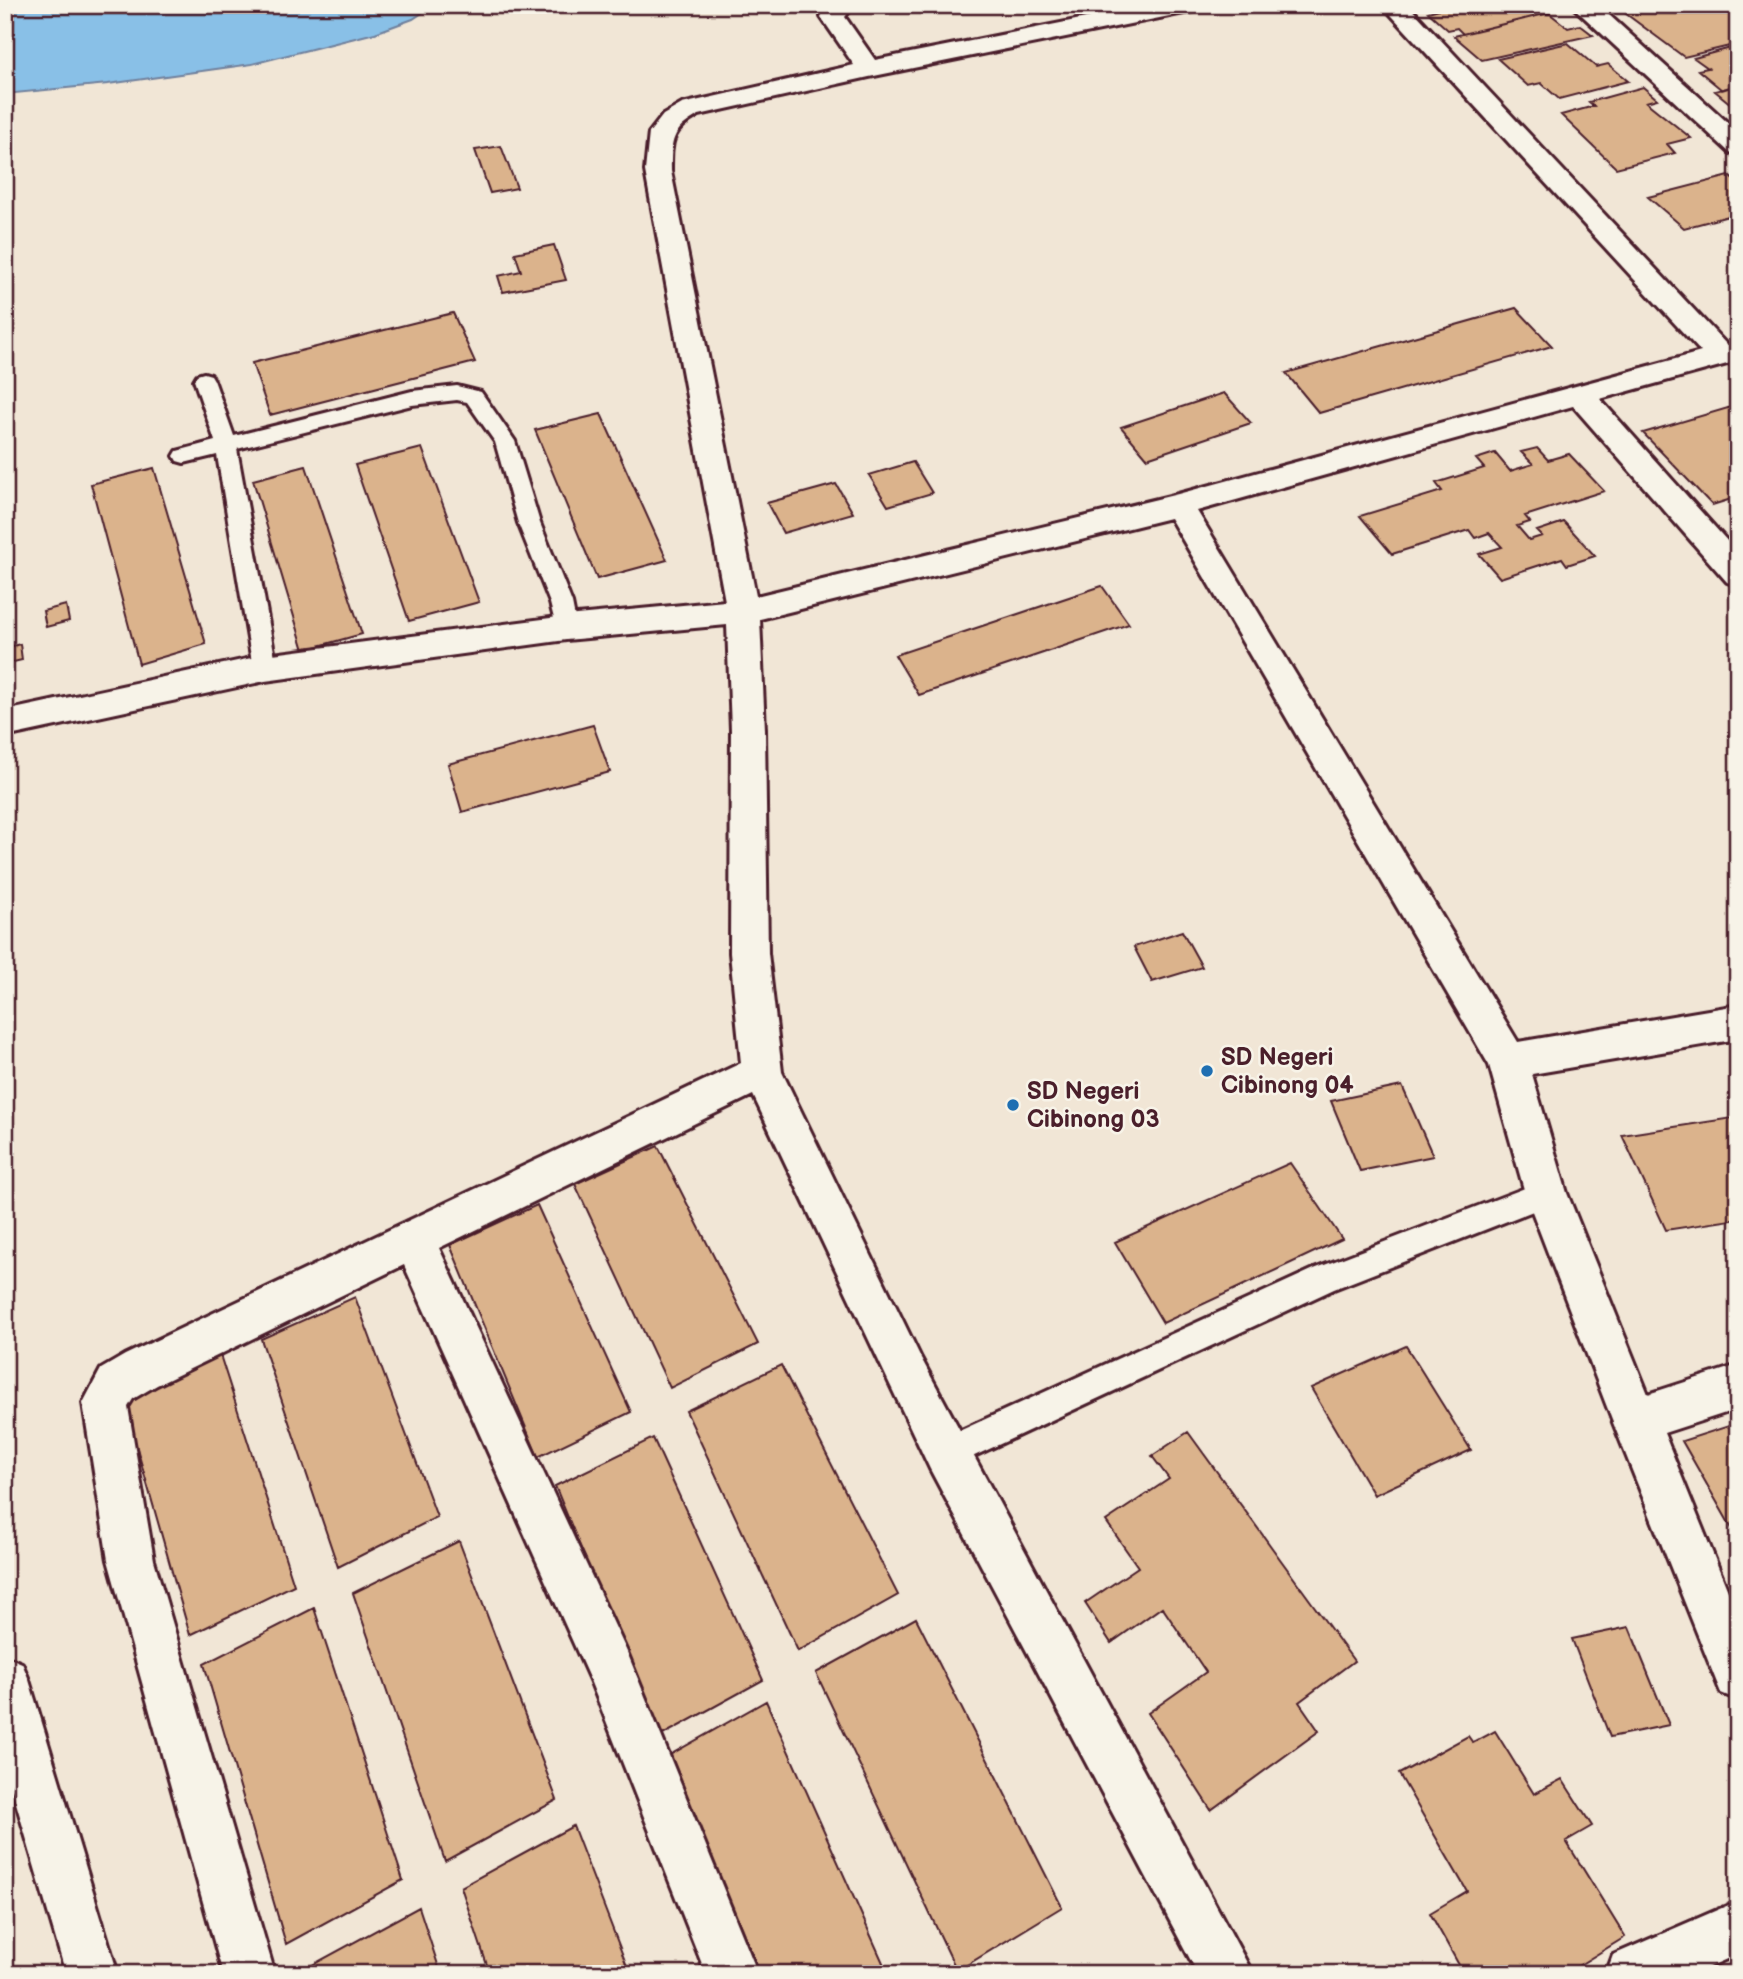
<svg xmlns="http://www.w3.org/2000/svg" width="1743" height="1979" font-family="'Balsamiq Sans',sans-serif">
<rect width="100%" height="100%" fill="#f1e6d6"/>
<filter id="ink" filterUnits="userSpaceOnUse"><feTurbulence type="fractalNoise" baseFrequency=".0143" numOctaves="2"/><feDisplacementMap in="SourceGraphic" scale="14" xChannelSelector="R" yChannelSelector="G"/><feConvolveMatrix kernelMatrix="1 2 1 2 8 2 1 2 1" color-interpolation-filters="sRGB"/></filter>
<g filter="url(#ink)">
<path fill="#89c0e7" stroke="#70809c" stroke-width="2" d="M5,5h429l-21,14 -38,14 -123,31 -144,20 -103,10z"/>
<path fill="#dbb38c" stroke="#4a1f2b" stroke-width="2" d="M1454,5h85l10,8 -86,21 -6,-6 -9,2 -20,-18z
M1614,5h116l8,7v32l-54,13z
M1549,13l19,15 12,-3 13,10 -111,25 -28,-24z
M1568,43l28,24 12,-3 20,17 -69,18 -18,-16 -13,3 -30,-27z
M1738,46v39l-16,5 -24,-20 10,-2 -14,-10z
M1738,85v25l-23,-19z
M1643,87l14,12 -11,3 45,36 -24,6 8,9 -59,15 -55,-53 33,-9 -5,-4z
M501,146l16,42 -27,5 -15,-43z
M1729,176l9,8v21l-9,3 7,6 -52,14 -36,-31z
M554,245l12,35 -63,12 -5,-16 23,-5 -6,-18z
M1516,308l36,38 -233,67 -33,-40z
M453,313l22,49 -205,53 -18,-52z
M1224,393l27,30 -104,35 -26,-31z
M1738,405v92l-26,8 -69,-72z
M601,414l66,146 -70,19 -62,-149z
M422,448l57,154 -70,19 -54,-156z
M1537,448l11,12 21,-6 35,37 -79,25 5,6 -13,4 12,14 13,-4 -5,-5 27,-9 31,34 -28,9 -5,-7 -62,20 -21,-24 23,-7 -13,-14 -14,5 -6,-8 -77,24 -32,-38 82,-25 -6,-8 48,-15 -8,-9 19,-6 15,18 23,-7 -12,-12z
M913,462l19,31 -44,13 -19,-31z
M306,466l56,168 -58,16 -51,-170z
M154,468l52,176 -67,20 -48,-180z
M836,484l17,29 -70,20 -16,-30z
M1102,586l27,38 -210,71 -24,-40z
M66,605l3,16 -23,6 -3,-16z
M20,644l2,16 -17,4v-16z
M593,725l17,47 -148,40 -14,-48z
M1182,931l20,36 -50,15 -18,-35z
M1402,1086l31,70 -73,15 -29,-70z
M1732,1118l6,11v90l-72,11 -44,-95z
M658,1146l100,198 -88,44 -95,-204z
M1290,1163l52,76 -179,84 -48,-81z
M537,1205l94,207 -93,45 -88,-212z
M355,1297l82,220 -99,50 -77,-228z
M1406,1346l65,104 -97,45 -63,-107z
M220,1355l74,230 -104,50 -67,-236z
M781,1365l117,230 -100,56 -112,-240z
M1738,1423v116l-56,-98z
M1188,1432l166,229 -55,41 20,29 -108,79 -63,-97 58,-41 -44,-65 -51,36 -26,-40 53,-36 -32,-46 63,-42 -17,-23z
M653,1438l110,242 -104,57 -104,-251z
M459,1541l98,259 -112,61 -92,-268z
M314,1608l89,272 -117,64 -82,-280z
M916,1618l146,289 -105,64 -141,-298z
M1629,1627l40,98 -59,12 -38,-98z
M766,1701l122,273h-138l-89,-214z
M1495,1731l39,63 28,-15 30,47 -26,15 59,96 -60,37h-101l-34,-61 37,-22 -68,-117 69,-38 5,7z
M573,1826l57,148h-140l-29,-87z
M419,1907l22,67h-140v-3z"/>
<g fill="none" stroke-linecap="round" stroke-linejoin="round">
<g stroke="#4a1f2b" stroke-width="6">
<path id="lane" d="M204,373l7,2 3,5 20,56 178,-45 45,-5 24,6 34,49 25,82 32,80 5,25 -3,6 -8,2 -8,-2 -8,-31 -32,-80 -23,-81 -28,-40 -10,-2 -45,5 -175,44 40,219 -4,6 -8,3 -8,-3 -4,-6 -36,-213 -33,8 -7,-2 -3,-5 3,-5 38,-10 -21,-61 3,-5z
M1546,1180l10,4 4,9 -4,9 -222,87 -377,175 -11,4 -11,-4 -4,-11 4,-11 379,-173z"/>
</g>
<g stroke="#4a1f2b" stroke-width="6">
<path id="street" d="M826,5h28l-9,12 30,43 276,-55h50l-3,5 -9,2 -320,65 -170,38c-28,15 -28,26 -28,56l85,425 422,-102 523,-142 -319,-347h26l319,340 11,-3v19l-138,38 138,154v33l-11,-4 -154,-176 -376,105 321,531 220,-37v34l-206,35 35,119 81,201 90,-29v44l-74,24 74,183v84l-17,-7 -109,-273 -87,-227 -36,-128 -319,-547 -410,101 5,111 3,223 14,119 139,286 332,616h-55l-268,-505 -177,-374 -314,153 188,404 131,322h-52l-116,-294 -186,-415 -247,120 -24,14 -5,8 26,153 121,414h-52l-115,-414 -25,-157 18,-34 24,-14 616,-292 -11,-110 1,-223 -4,-105 -161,15 -301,41 -260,56v-26l260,-56 301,-39 159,-15 -80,-430 4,-38 14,-18 19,-11 172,-39 -33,-48z
M1571,5h27l140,127v22l-9,-2z
M5,1656l17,7 7,17 89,294h-52l-61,-209z
M1738,1901v53l-45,20h-87l7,-19z"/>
</g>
<use href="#lane" fill="#f7f3e8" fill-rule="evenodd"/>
<use href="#street" fill="#f7f3e8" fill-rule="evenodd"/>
</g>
</g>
<g fill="#1f6fb2" stroke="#f7f3e8" stroke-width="2.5">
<circle cx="1207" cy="1071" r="7"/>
<circle cx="1013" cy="1105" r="7"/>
</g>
<g text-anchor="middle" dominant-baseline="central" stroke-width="5" stroke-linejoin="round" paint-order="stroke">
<g font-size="24" font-weight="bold" fill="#4a1f2b" stroke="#f7f3e8" text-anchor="start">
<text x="1221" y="1057">SD Negeri<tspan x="1221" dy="28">Cibinong 04</tspan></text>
<text x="1027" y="1091">SD Negeri<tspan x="1027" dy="28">Cibinong 03</tspan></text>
</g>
</g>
<rect width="1743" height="1979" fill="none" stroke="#f7f3e8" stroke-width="28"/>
<rect x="14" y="14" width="1715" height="1951" fill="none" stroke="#4a1f2b" stroke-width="2.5" filter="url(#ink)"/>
</svg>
